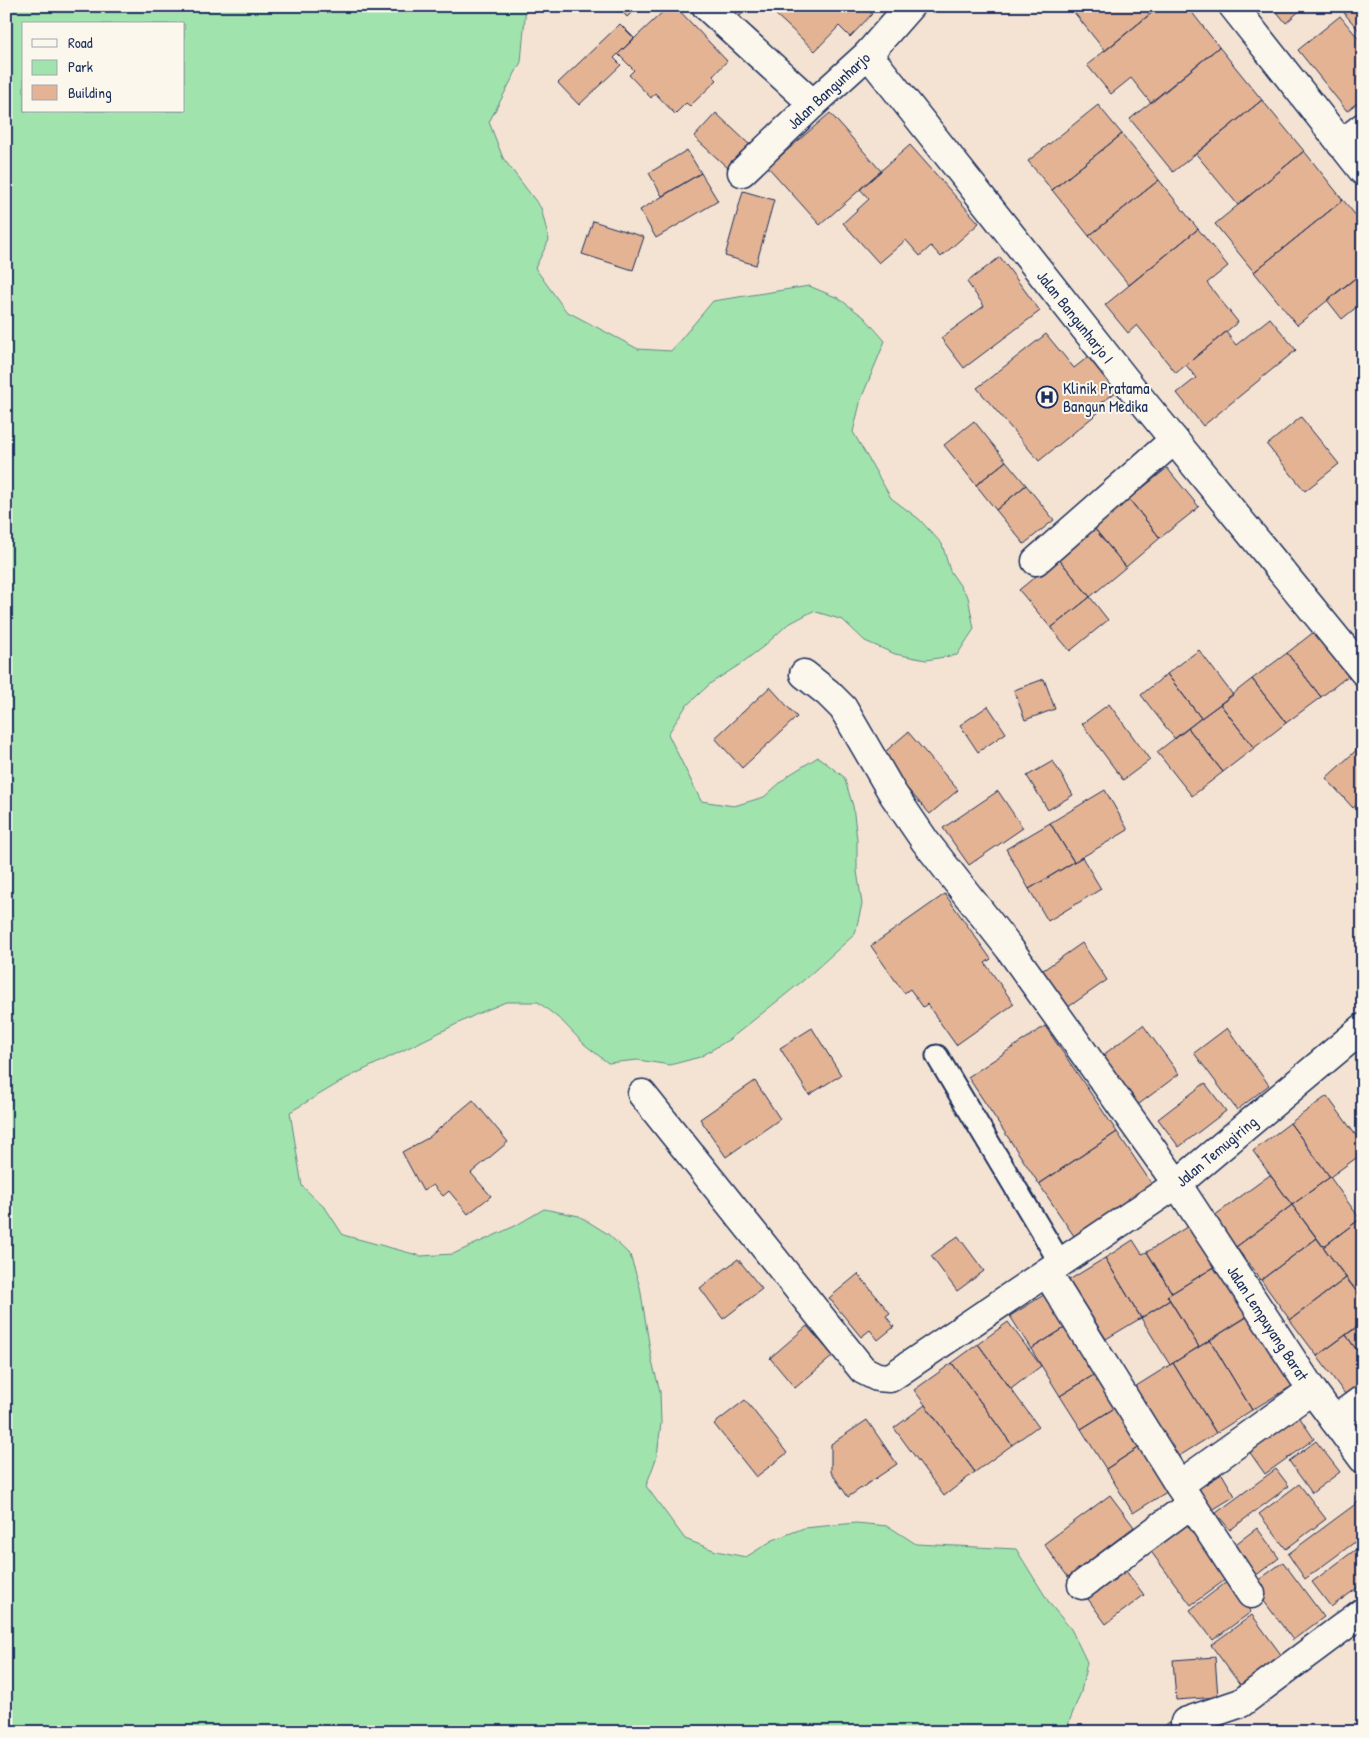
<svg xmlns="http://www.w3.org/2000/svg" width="1369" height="1738" font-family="'Patrick Hand',sans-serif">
<rect width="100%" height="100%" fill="#f4e3d2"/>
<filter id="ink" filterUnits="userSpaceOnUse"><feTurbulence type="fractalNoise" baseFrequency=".02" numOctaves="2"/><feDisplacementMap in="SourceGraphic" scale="10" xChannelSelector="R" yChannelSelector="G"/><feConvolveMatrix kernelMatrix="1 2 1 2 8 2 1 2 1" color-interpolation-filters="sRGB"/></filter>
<g filter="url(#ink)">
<path fill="#a1e3ad" stroke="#5e8986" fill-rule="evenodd" d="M6,6h520l-5,56 -32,60 14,36 38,50 8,32 -14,28 31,43 72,38 33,2 42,-50 96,-15 29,12 26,19 21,24 -24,58 -8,33 38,66 28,21 23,25 8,27 18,26 6,32 -17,26 -31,5 -31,-6 -30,-13 -22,-21 -30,-9 -26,14 -23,21 -25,19 -28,18 -25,23 -18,28 33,67 33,5 30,-9 25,-22 29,-18 26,20 9,29 4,33v32l5,33 -7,30 -50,45 -75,60 -30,18 -30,8 -32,-5 -30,3 -24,-19 -22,-23 -24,-19h-32l-29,12 -130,64 -57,34 12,74 24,23 17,26 78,21 32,-2 62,-28 29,-17 35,7 29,18 22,21 10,32 12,75 8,29 1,32 -4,33 -11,30 39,53 31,12 30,6 27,-17 31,-12 52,-5 32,3 28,18 100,5 34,55 21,25 16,33 -6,30 -12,30 -1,10h-1062zM24,24h160v87h-160z"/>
<path fill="#e3b394" stroke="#1b2f5e" d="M617,6h22l-12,11z
M669,6h6l52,55 -14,15 4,4 -27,26 -4,-3 -11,11 -20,-21 -4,5 -22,-23 5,-5 -16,-16z
M725,6h25l-13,13z
M779,6h84l9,8 -22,23 -11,-11 -24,25 -42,-39z
M1079,6h81l-55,45 -32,-40z
M1160,6h27l32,41 -68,56 -20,-25 -20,16 -24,-29z
M1272,6h33l-19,17z
M1352,6h11l-1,28 -18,-21z
M1340,16l23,28v54l-16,13 -49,-61z
M620,24l14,14 -20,20 7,7 -42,40 -21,-22z
M1219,47l43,53 -89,72 -43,-53z
M1262,100l42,51 -66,54 -42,-51z
M1098,105l24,29 -70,56 -24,-29z
M716,113l35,33 -22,23 -35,-32z
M830,113l51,58 -61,54 -52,-58z
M1122,134l37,46 -70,56 -37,-46z
M910,145l69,78 -38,34 -10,-11 -11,10 -14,-16 -27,23 -36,-40 26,-24 -9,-10z
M687,150l14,23 -39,23 -13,-23z
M1304,151l39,49 -89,72 -39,-48z
M701,173l17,28 -62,37 -16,-28z
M1159,180l39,49 -69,56 -40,-49z
M743,191l31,9 -18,65 -31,-9z
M1343,200l20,24v48l-66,53 -43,-53z
M593,221l51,16 -11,33 -51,-16z
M1198,229l30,37 -21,17 31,39 -62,51 -39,-48 -9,8 -23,-28z
M1000,257l40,54 -76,57 -23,-30 43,-32 -17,-24z
M1363,272v38l-4,-5 -17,14 -15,-19z
M1270,318l26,32 -93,76 -26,-33 19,-15 -10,-13 40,-33 10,13z
M1046,334l28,34 14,-11 28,35 -15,11 4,4 -66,54 -62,-73z
M1301,417l38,47 -34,27 -38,-46z
M974,421l32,40 -30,24 -32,-40z
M1006,461l20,24 -30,25 -20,-25z
M1167,468l32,39 -39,31 -31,-39z
M1026,485l28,35 -30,24 -28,-34z
M1129,499l31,39 -34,29 -32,-39z
M1094,528l32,39 -36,30 -32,-39z
M1058,558l32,39 -39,31 -32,-38z
M1090,597l18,23 -38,31 -19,-23z
M1319,628l34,44 -32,25 -34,-44z
M1199,650l34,45 -32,23 -34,-44z
M1287,653l34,44 -35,26 -34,-44z
M1167,674l34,44 -26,21 -34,-44z
M1044,679l11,30 -30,11 -11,-30z
M1252,679l34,44 -32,25 -34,-44z
M770,687l27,30 -55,51 -27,-30z
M1109,704l41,56 -27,20 -41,-56z
M1220,704l34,44 -31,24 -35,-44z
M988,706l18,27 -28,19 -18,-27z
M1188,728l35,44 -31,24 -35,-44z
M908,732l50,58 -28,24 -51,-57z
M1363,744v55l-10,9 -27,-30z
M1053,761l20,34 -25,15 -21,-34z
M1105,790l23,40 -54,32 -24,-39z
M998,791l25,37 -54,37 -26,-37z
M1050,823l24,39 -45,27 -23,-40z
M1082,857l19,32 -53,32 -19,-32z
M945,894l46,65 -6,4 29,41 -58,41 -29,-41 -4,3 -13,-18 -6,4 -33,-47z
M1082,943l25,37 -43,30 -25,-37z
M1143,1025l36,49 -44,33 -36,-49z
M1045,1026l72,106 -78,52 -71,-107z
M812,1028l29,47 -32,20 -29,-47z
M1227,1028l42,57 -32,25 -43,-57z
M755,1081l25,38 -54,38 -26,-38z
M1205,1083l21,28 -47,36 -21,-28z
M1327,1096l36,49v8l-33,24 -40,-54z
M473,1100l35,42 -37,31 20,23 -23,18 -19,-23 -6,5 -10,-11 -10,6 -21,-39 26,-14z
M1290,1123l40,54 -38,28 -39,-54z
M1117,1132l35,52 -78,52 -35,-52z
M1270,1175l22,30 -56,42 -22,-31z
M1330,1177l30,42 -37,28 -31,-42z
M1292,1205l25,33 -56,42 -25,-33z
M1360,1219l3,3 -1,76 -39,-51z
M1190,1225l26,41 -44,27 -25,-41z
M958,1236l26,35 -27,20 -26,-35z
M1317,1238l29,40 -56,42 -29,-40z
M1133,1240l9,14 5,-2 25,41 -5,3 3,4 -29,18 -36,-60z
M1105,1258l36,60 -35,21 -37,-59z
M738,1259l24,30 -39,30 -23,-31z
M1216,1266l31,51 -48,30 -32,-51z
M858,1274l32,39 -4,3 8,11 -16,13 -8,-10 -9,7 -32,-39z
M1346,1278l17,22v22l-46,34 -27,-36z
M1050,1291l21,33 -40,25 -21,-33z
M1170,1300l29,47 -29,18 -29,-47z
M1254,1312l43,71 -45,27 -42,-70z
M1008,1322l33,44 -30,23 -33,-45z
M1363,1323v36l-17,-24z
M1071,1324l29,47 -40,25 -29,-47z
M807,1326l26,30 -38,32 -25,-30z
M1346,1335l17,24v22l-18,13 -28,-38z
M1210,1340l42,70 -36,23 -43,-70z
M978,1344l60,82 -26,19 -60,-82z
M952,1363l60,82 -37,27 -61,-82z
M1173,1363l43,70 -40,25 -43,-70z
M1100,1371l21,33 -40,25 -21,-33z
M745,1400l42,53 -31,24 -42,-53z
M1121,1404l25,39 -40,26 -25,-40z
M925,1405l50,67 -31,24 -50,-68z
M1296,1412l18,27 -49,35 -19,-27z
M867,1420l30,44 -49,33 -17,-25v-28z
M1316,1441l24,31 -28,21 -23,-32z
M1146,1443l27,45 -40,25 -27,-44z
M1276,1469l13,17 -59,44 -14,-17z
M1222,1474l13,22 -26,16 -13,-22z
M1299,1484l27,35 -40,30 -27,-35z
M1110,1495l24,32 -66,50 -24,-33z
M1361,1500l2,2v34l-58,43 -17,-25z
M1184,1517l45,60 -38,28 -45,-60z
M1257,1528l22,30 -28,21 -22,-30z
M1363,1544v40l-32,23 -19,-25z
M1283,1562l41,55 -31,23 -41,-55z
M1126,1571l18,24 -38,29 -18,-25z
M1228,1581l23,31 -38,28 -23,-30z
M1252,1615l33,45 -41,30 -33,-45z
M1215,1657l3,40 -42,3 -3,-40z
M1179,1716l9,16h-34z"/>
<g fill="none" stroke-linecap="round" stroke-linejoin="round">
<g stroke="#1b2f5e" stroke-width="25">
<path id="lane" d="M937,1056l124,208"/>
</g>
<g stroke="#1b2f5e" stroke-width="31">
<g id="street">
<path d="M706,6l107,98"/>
<path d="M1233,6l130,165"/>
<path id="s1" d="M868,54l267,338 228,279"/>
<path d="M1341,144l22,-17"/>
<path id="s2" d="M742,172l71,-68 55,-50 42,-48"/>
<path d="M1036,561l138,-121"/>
<path id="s3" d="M804,674l24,19 15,15 50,86 32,47 84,107 168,236 135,206 51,69"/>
<path id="s4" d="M642,1094l221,276 14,7 13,1 287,-194 186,-156"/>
<path d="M1047,1273l132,212 72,109"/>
<path d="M1334,1420l29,-21"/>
<path d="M1179,1485l133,-95"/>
<path d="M1082,1585l109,-81"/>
<path d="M1185,1722l56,-19 122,-91"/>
</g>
</g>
<use href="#lane" stroke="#fbf7ec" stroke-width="21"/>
<use href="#street" stroke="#fbf7ec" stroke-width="28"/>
</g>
</g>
<defs>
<g id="hospital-ring" transform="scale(1.125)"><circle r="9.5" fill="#fbf7ec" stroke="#1b2f5e" stroke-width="1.5"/><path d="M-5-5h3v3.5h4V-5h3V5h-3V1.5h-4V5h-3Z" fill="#1b2f5e"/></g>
</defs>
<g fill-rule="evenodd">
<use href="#hospital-ring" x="1047" y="397"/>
</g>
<g text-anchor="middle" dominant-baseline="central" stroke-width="4" stroke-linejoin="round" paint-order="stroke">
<g font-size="16" fill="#1b2f5e" stroke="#fbf7ec">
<text stroke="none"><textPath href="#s2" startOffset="119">Jalan Bangunharjo</textPath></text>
<text stroke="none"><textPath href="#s1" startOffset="335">Jalan Bangunharjo I</textPath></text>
<text stroke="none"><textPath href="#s4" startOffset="780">Jalan Temugiring</textPath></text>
<text stroke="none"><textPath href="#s3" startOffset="800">Jalan Lempuyang Barat</textPath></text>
</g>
<g font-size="16" fill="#1b2f5e" stroke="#fbf7ec" text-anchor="start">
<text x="1063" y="388">Klinik Pratama<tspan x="1063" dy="18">Bangun Medika</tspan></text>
</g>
</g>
<rect width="1369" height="1738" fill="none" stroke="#fbf7ec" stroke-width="25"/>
<rect x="12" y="12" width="1344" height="1713" fill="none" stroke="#1b2f5e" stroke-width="2" filter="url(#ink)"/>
<rect x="22" y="22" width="162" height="90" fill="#fbf7ec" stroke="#a1a7b3"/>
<rect x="32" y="39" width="25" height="8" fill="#fbf7ec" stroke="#a1a7b3"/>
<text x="68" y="48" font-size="15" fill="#1b2f5e">Road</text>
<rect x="32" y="60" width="25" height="15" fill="#a1e3ad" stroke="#a1a7b3"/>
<text x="68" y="72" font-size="15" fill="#1b2f5e">Park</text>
<rect x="32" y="85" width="25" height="15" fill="#e3b394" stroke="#a1a7b3"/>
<text x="68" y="98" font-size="15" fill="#1b2f5e">Building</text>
</svg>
